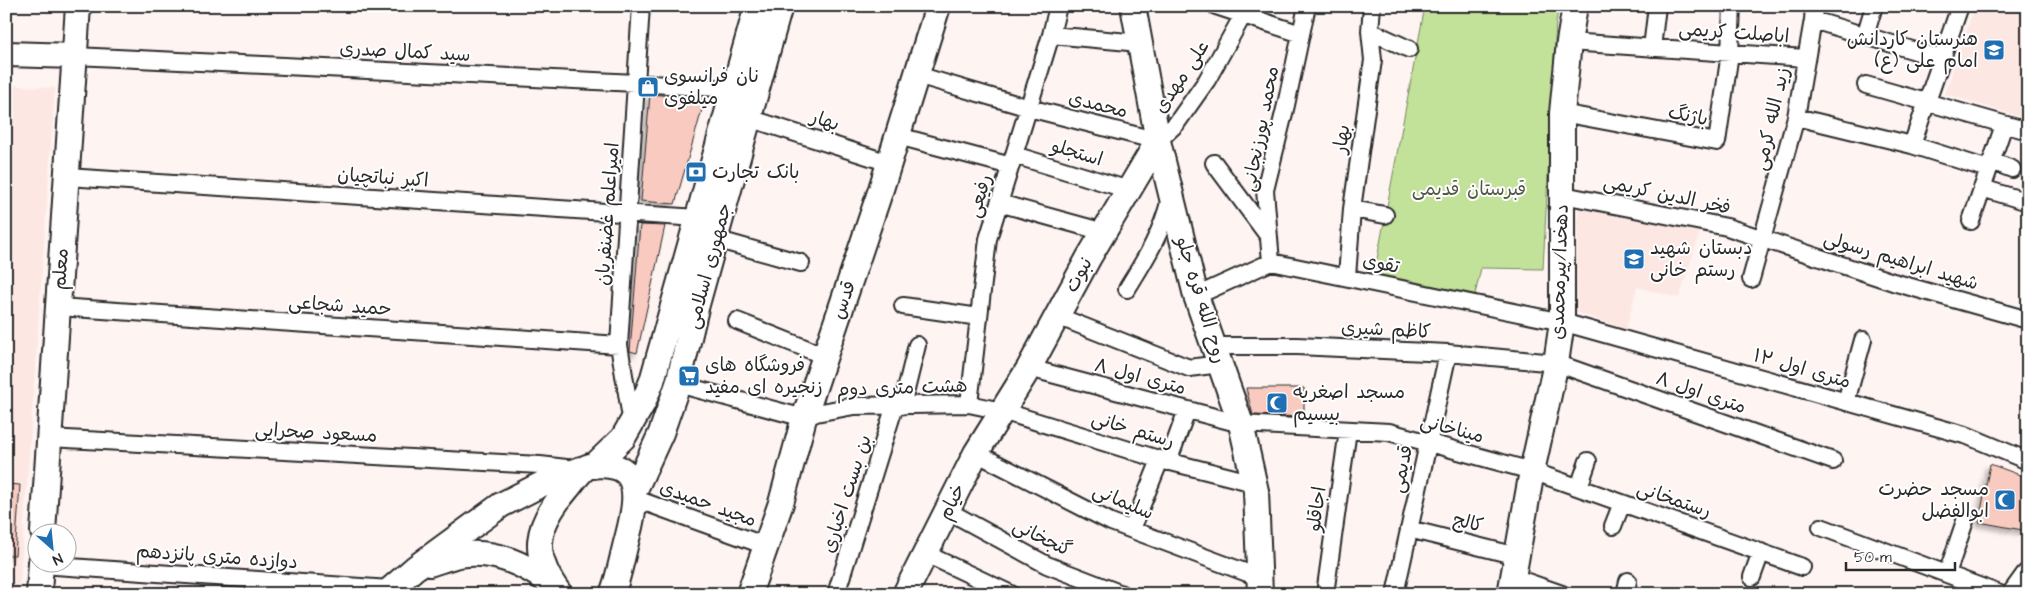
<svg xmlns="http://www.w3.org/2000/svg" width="2034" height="600" font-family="'Architects Daughter','Playpen Sans Arabic',sans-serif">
<defs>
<filter id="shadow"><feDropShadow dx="-4" dy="4" stdDeviation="2.5" flood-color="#0004"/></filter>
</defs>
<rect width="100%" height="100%" fill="#fef4f2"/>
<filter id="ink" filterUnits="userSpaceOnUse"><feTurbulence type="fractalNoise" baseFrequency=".02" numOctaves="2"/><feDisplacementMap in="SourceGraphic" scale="10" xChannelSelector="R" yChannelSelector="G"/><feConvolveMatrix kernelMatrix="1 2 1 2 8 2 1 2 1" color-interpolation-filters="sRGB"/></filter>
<g filter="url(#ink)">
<path fill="#fce7e3" d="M1975,6h53v113l-83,-25z
M6,85l49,3 -36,506h-13z
M1578,206l122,26 -21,66 -42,-11 -11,42 -50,-17z"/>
<path fill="#c2e199" stroke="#768662" d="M1425,6h134l-3,15 -13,248 -62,-1 -6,27 -101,-20z"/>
<path fill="#f9cac0" stroke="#2b2b2b" filter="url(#shadow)" d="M650,94l55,5 -30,105 -34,-3z
M640,225l25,1 -28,127 -7,-2z
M1246,388h58v29l-51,-2z
M1990,464l38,14v53l-49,-9z
M6,484l14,1 -5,70h-9z"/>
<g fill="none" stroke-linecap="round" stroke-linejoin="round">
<g stroke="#2b2b2b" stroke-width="20">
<path id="street" d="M1216,6l85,28
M1813,20l129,39
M1370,31l39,18
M1051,35l89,8
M1865,36l9,-30
M1569,42l237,16
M1652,48l5,-42
M75,56l561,27 98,6
M917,75l112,33 129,33 18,-17 31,-44 41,-74
M1866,85l162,46
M1562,113l155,29 13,-89 2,-47
M1796,117l116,28 48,-139
M749,118l140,45
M898,136l113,30
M1912,145l76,24
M1014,155l115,35
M1991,161l21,8
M1214,163l55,74
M67,177l631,41
M1982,188l46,14
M1563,195l164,32 166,55 135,38
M999,203l105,29
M1352,209l33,6
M1971,221l33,-96
M715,239l86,24
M1271,262l-6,-72 21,-85 21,-99
M1347,277l5,-68 21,-149 -3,-29 2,-25
M1751,279l45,-162 17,-97 1,-14
M1127,289c19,-31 34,-54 43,-90
M1196,296l75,-34 291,60 406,114 60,25
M903,306l76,11
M58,307l561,38
M1057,316l132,52 31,-4
M737,321l88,35
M1214,346h83l151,7 108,10 277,98
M1029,368l212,56 148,8 143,39 270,96
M678,384l126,34 12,-5 38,-7 115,-2 33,7 153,47 99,25
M1846,402l17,-62
M969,404l19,-165 63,-204 7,-29
M902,406l15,-61
M632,424l-13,-79 22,-339
M49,438l491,27 35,4
M976,453l135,69 147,55
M1168,462l19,-52
M1579,487l9,-26
M636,499l130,47
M948,511l99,54 75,29
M1613,526l9,-23
M1821,527l179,67
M1132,529l28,-69
M1409,529l108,27
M926,554l85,40
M41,565l349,24
M1947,574l18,-53
M1513,577l49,17
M1752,577l9,-25
M836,594l59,-189
M1325,594l23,-164
M1395,594l53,-241
M1625,594l3,-13"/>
</g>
<g stroke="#2b2b2b" stroke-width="28">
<path id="secondary" d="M1133,6l25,135 38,155 45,128 15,67 4,103
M6,54l69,2
M594,466l29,-28 20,-35 9,-22 105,-375
M634,492l27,-59 17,-49 18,-76 84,-302
M43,532l35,-526
M429,564c10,-3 20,-7 30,-9 35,-6 65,9 93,29
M39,594l2,-32
M385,594l30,-26 86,-63 43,-22 37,-14
M560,594c-31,-40 -24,-69 7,-105 5,-6 13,-18 20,-22 7,-3 17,-2 23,-1 36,4 23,50 17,73 -5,18 -8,38 -15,55
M749,594l32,-91 23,-85 77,-229 57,-183
M905,594l71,-141 53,-85 60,-111 69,-116
M1510,594l22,-123 24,-108 6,-41v-209l7,-71 6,-36
M2015,594l13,-18"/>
</g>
<use href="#street" stroke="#fff" stroke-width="16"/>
<use href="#secondary" stroke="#fff" stroke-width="24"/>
</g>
</g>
<defs>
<g id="school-square" transform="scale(1.125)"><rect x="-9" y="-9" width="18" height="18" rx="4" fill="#1f6fb2" stroke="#fff"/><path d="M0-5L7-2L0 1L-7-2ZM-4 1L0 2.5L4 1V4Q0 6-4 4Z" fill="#fff"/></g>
<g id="shop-square" transform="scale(1.125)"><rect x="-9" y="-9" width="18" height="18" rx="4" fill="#1f6fb2" stroke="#fff"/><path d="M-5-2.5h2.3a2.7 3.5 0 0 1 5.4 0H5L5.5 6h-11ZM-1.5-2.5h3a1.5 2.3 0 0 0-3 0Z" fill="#fff"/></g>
<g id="bank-square" transform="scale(1.125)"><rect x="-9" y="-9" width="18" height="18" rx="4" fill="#1f6fb2" stroke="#fff"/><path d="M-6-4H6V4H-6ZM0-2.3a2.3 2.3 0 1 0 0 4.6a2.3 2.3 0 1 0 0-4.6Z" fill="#fff"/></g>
<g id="supermarket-square" transform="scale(1.125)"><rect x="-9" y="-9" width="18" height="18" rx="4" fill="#1f6fb2" stroke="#fff"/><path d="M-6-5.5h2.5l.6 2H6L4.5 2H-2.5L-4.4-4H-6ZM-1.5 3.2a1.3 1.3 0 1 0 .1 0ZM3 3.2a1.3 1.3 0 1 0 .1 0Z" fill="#fff"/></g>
<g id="mosque-square" transform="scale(1.125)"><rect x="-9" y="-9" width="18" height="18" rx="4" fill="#1f6fb2" stroke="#fff"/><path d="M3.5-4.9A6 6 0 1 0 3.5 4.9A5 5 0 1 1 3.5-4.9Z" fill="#fff"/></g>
</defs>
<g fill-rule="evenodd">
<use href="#school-square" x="1994" y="50"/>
<use href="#shop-square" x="648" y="87"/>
<use href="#bank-square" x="696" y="172"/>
<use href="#school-square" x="1634" y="259"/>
<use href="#supermarket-square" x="689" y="376"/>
<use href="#mosque-square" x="1277" y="403"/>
<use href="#mosque-square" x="2005" y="500"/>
</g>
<g text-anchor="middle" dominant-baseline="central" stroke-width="4" stroke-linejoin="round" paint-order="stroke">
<g font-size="19" fill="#2b2b2b" stroke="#fff">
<text transform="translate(1734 33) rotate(4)">اباصلت کریمی</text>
<text transform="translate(405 52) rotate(3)">سید کمال صدری</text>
<text transform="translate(1182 77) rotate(-56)">علی مهدی</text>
<text transform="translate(1098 105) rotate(14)">محمدی</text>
<text transform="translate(1688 116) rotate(11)">باژنگ</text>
<text transform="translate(1772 119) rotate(-77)">زید الله کرمی</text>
<text transform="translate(825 121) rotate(18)">بهار</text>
<text transform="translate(1261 129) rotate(-79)">محمد پورزنجانی</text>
<text transform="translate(1342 139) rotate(-82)">بهار</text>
<text transform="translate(1077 153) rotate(17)">استجلو</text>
<text transform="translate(383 178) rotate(4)">اکبر نباتچیان</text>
<text transform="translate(1667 195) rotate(12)">فخر الدین کریمی</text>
<text transform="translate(980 196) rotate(-73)">رفیعی</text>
<text transform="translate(608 214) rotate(-86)">امیراعلم غضنفریان</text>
<text transform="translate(1901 261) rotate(17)">شهید ابراهیم رسولی</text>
<text transform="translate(1381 264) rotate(12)">تقوی</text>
<text transform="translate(709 266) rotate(-75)">جمهوری اسلامی</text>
<text transform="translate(61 269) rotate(-86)">معلم</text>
<text transform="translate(1560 272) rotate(-88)">دهخدا/پیرمحمدی</text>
<text transform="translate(1079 275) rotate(-61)">نبوت</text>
<text transform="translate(844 300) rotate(-71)">قدس</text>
<text transform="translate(1201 300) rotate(73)">روح الله قره جلو</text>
<text transform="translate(340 306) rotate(4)">حمید شجاعی</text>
<text transform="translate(1386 330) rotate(3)">کاظم شیری</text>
<text transform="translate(1802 369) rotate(16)">۱۲ متری اول</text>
<text transform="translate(1140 377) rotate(15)">۸ متری اول</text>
<text transform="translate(902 388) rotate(-2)">هشت متری دوم</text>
<text transform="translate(1701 393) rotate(19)">۸ متری اول</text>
<text transform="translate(1452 429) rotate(15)">میناخانی</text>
<text transform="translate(1133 430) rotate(17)">رستم خانی</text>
<text transform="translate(316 433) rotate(3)">مسعود صحرایی</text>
<text transform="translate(1402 469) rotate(-78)">قدیمی</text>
<text transform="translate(847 494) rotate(-72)">بن بست اخباری</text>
<text transform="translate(1674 500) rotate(19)">رستمخانی</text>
<text transform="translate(952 502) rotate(-64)">خیام</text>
<text transform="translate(1123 502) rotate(23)">سلیمانی</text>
<text transform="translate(708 504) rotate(20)">مجید حمیدی</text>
<text transform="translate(1317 509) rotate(-82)">اجاقلو</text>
<text transform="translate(1468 523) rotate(14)">کالج</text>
<text transform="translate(1042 538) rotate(26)">گنجخانی</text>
<text transform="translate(217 557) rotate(4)">دوازده متری پانزدهم</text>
</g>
<g font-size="19" fill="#2b2b2b" stroke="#fff" text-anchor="start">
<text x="1978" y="39" text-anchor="end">هنرستان کاردانش<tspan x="1978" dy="22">امام علی (ع)</tspan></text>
<text x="664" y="76">نان فرانسوی<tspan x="664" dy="22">میلفوی</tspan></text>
<text x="712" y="172">بانک تجارت</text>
<text x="1650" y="248">دبستان شهید<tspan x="1650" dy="22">رستم خانی</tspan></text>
<text x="705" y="365">فروشگاه های<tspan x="705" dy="22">زنجیره ای مفید</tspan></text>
<text x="1293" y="392">مسجد اصغریه<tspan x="1293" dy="22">بیسیم</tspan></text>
<text x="1989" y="489" text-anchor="end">مسجد حضرت<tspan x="1989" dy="22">ابوالفضل</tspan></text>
</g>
<g font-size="19" fill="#515846" stroke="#fff">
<text x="1469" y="189">قبرستان قدیمى</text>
</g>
</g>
<rect width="2034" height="600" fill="none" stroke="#fff" stroke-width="25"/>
<rect x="12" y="12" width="2009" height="575" fill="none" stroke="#2b2b2b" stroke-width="2" filter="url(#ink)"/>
<g transform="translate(52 548) rotate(153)"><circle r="24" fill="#ffffff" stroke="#aaaaaa"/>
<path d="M0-4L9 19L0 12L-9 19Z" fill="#1f6fb2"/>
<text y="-8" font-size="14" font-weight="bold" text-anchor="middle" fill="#2b2b2b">N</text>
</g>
<path d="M1846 562v8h109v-8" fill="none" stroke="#2b2b2b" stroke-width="2.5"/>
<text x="1854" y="562" font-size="15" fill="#2b2b2b" stroke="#ffffff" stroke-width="4" paint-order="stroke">50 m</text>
</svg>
